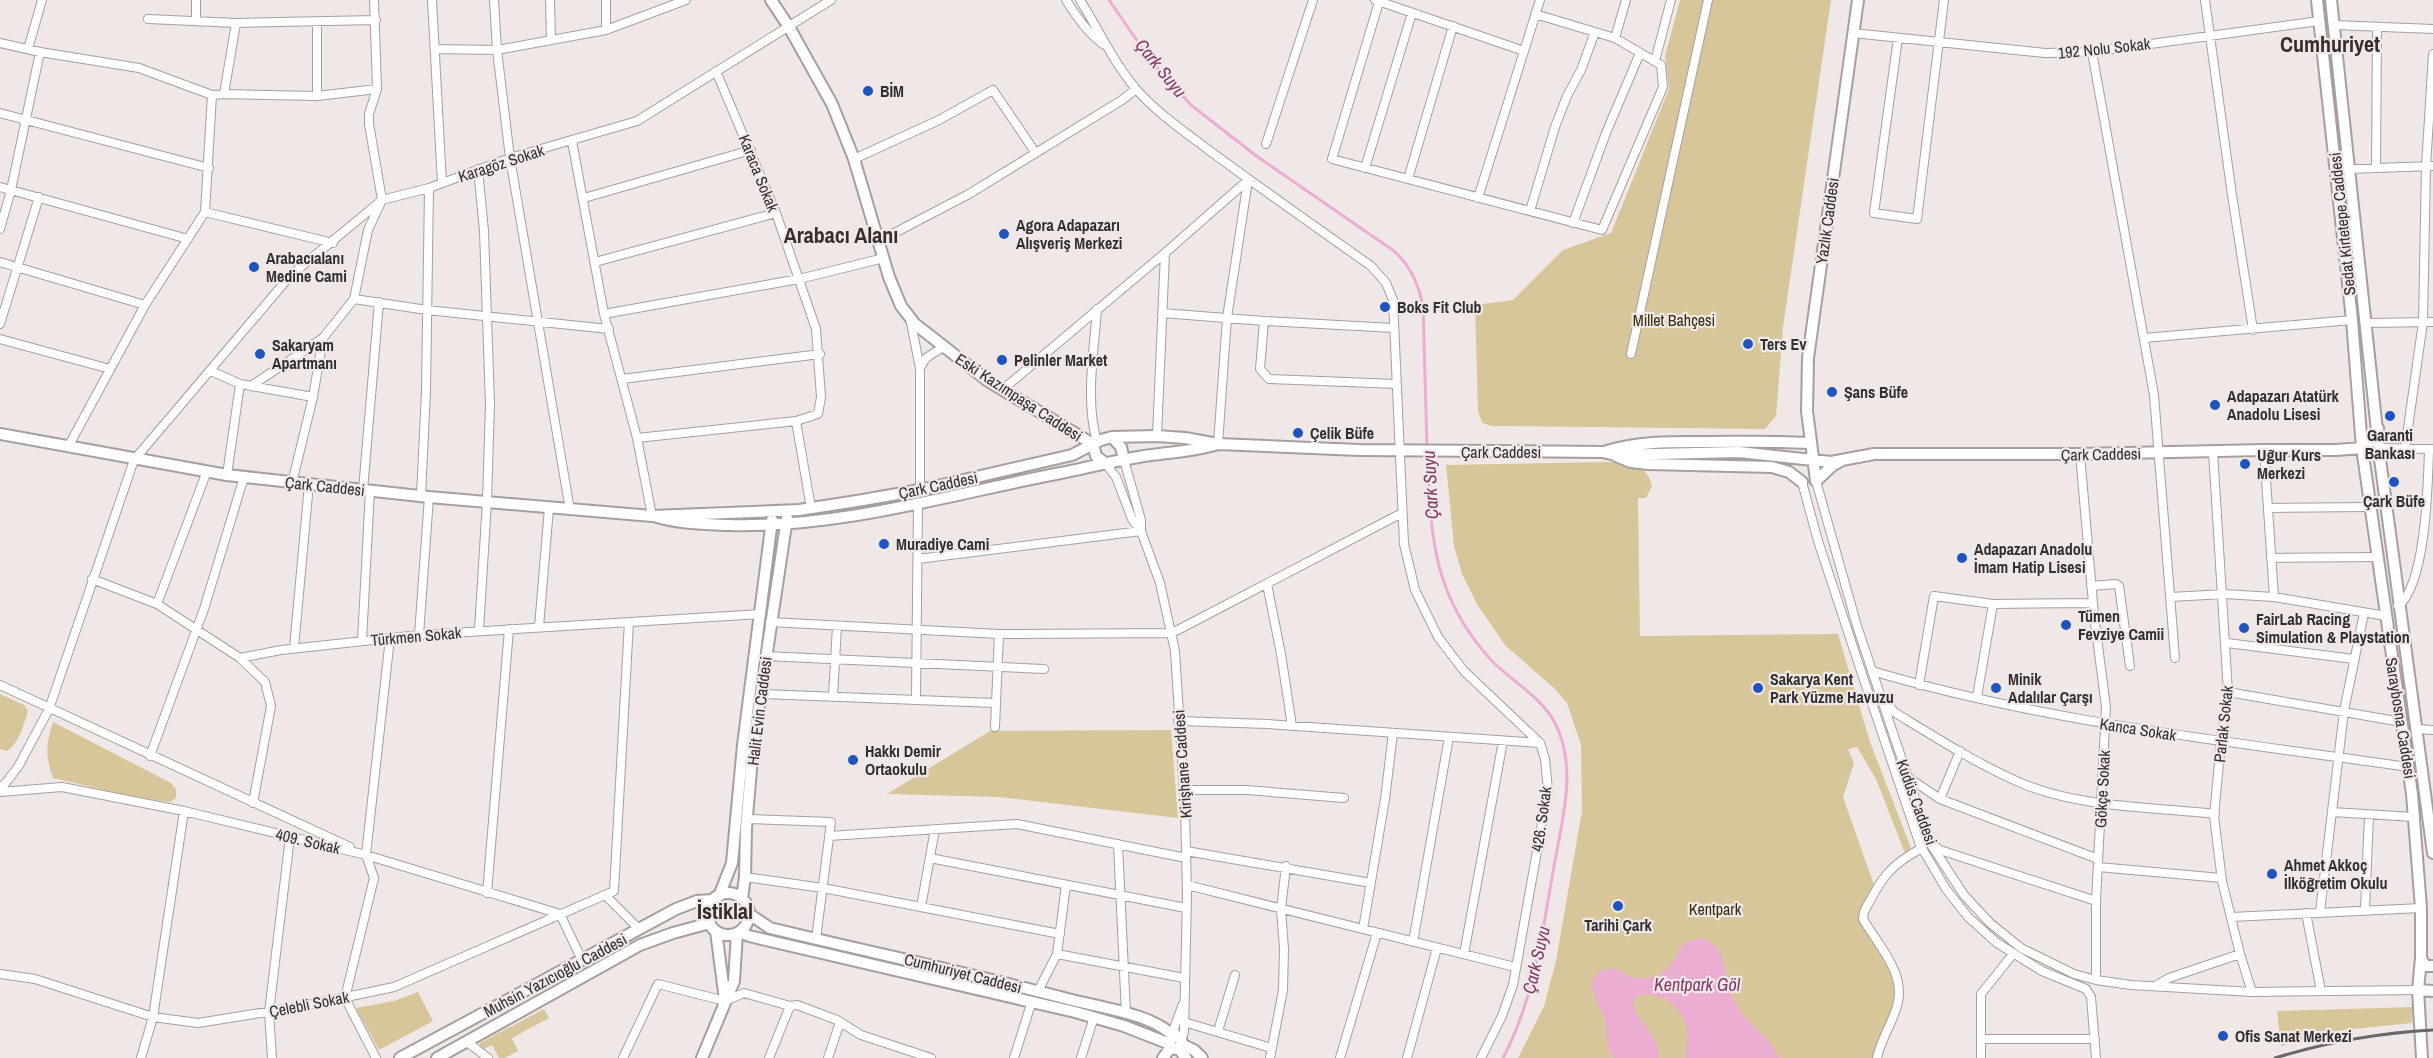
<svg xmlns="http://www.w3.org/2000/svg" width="2433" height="1058" font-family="'Archivo Narrow',sans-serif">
<rect width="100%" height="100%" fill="#f0e8e6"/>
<path fill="#d7c69a" d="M1680,0h151l-48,327 -7,89 -11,13 -273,-3 -10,-3 -4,-13 -3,-105 38,-5 50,-50 48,-17 58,-144 -4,-33z
M1611,462c20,1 36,2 41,24l-6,12h-8l2,138 198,-2 32,108 41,106 -6,5 -29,-74 -19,-32 -9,2 6,14 -11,34 31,88 -11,34 33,53 4,19 -23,67h-359l26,-52 12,-45 26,-150 -1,-66 -14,-42 -13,-15 -49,-43 -28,-41 -15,-30 -8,-28 -8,-81z
M0,694l24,11 4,6c-5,15 -8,31 -21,40l-7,-2z
M53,722l118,61 5,6v9l-6,4 -36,-5 -81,-19c-8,-23 -7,-33 0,-56z
M1171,730l7,88 -179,-21 -112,-3 103,-63z
M418,992l15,29 -54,29 -23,-42 38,-7z
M2413,1007l-1,16 -68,7 -63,16 -4,-35z
M544,1009l5,9 -37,20 6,13 -13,7h-6l-7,-13 -10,5 -3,-3 1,-4z"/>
<path fill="#ecadd3" d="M1700,938c28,5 24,41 34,62 12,27 35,34 45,58h-94c2,-10 4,-24 1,-34 -7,-20 -29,-35 -50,-28l-3,7c4,21 28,31 25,55h-43c-11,-8 -6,-26 -10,-38 -3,-9 -13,-27 -13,-35 0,-14 16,-19 27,-15 4,2 8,6 12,7 8,3 21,1 28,-2 13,-6 17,-21 25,-32z"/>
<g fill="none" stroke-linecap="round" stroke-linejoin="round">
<path stroke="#ecadd3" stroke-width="3" d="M1109,0l42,61 40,44 64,50 139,96c17,15 25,34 29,56l4,140
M1427,453c4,83 5,142 64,207 21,22 50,36 64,63 23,45 7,97 -1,143 -12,67 -19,131 -51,192"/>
<g stroke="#a69f9d" stroke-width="10">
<path id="street" d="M432,0l10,183
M494,0l3,50 13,108 60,352
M550,0l1,40
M1066,0c11,17 20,31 37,44
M1080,0c19,30 33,62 56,89 21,24 49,43 74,62 53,39 107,77 161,115l15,17 7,17 11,244 11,46 23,47 26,34 76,72 5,16 3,31 -35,195 -11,31 -21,42
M1375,0l149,51
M2205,0l27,195 21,135
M1379,2l-47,157 270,71 61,-143 -2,-22 -46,-27 -80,-24
M148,19l88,4 140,-3
M196,21v-21
M317,22v74
M2334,25l99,4
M606,30v-30
M1853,33l192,20 47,-1 227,-31
M1615,38l11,-38
M1898,38l-24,175 43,6 27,-219
M0,43l40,9 99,16 73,27 12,-1 93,2 60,-7
M28,49l14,-49
M435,49l62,1 109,-20 80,-30
M2092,52l62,343 21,263
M1655,61l16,-61
M716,71l60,142 40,116 5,68 -3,17 -22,7 15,87
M224,94l12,-71
M0,113l209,55
M572,141l32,173 33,124 15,78
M1266,144l47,-144
M854,159l85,-39 54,-30 42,62
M1365,168l47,-155
M2376,168l1,-140
M478,169l6,62 6,173 -3,97 -8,130
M2348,169l85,-3
M1408,179l45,-153
M0,187l188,52
M584,198l167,-48
M1478,198l62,-198
M1530,211l25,-84 12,-31 14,-26 14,-38
M205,212l128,31
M1573,223l33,-90 34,-80
M0,229l11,-39 29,-138
M879,241l90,-47 153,-94 14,-11
M0,262l145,43
M595,262l181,-49
M354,299l73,11 182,19
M1162,313l102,8 130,7
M604,314l195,-35 85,-21
M910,318l10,50v122
M1264,321l-4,48 9,10 127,5
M2366,323l67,-1
M0,324l39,-127
M2144,338l208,-18
M0,339l110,30
M1631,354l77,-354
M920,368l6,-10 17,-11
M211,371l29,13 73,13
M622,379l198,-25
M251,386l72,-48
M1002,390l163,-137 83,-73
M1157,436l8,-183
M637,438l159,-17
M1097,442c-12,-42 -3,-90 0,-133
M1218,444l9,-126 21,-138
M68,447l77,-142 60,-93 7,-117
M2379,448l53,1
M2405,449l18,-127 3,-155 7,-113
M2264,450l10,147
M2213,452l15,240 -7,50 -7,74 8,65 18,73 12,38
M2080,454l14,161 12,92 -10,194v79
M1124,460l17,60v11
M1106,464l10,13 16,42 9,12 19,52 15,68 10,155 2,89 -3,137 -3,8
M227,475l13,-91
M1816,481l41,145 73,217 34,52 26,28 31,25 53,26 22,6 35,5 121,7 166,-2
M1802,482l16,59 40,121 62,183 26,44 22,28 29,26 45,28 44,18 5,8 5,61
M292,483l21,-86 10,-59 31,-39 14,-69 14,-30 -13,-76v-10l8,-25 -3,-89
M363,490l16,-188
M421,496l5,-105 3,-203
M2268,508l102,-1
M2271,558l106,-1
M918,559l223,-28
M92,579l65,25 83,54 41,-8 138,-15 342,-21
M1267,584l14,70 11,72
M2091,586l25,-2 3,2 11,80
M2171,597l53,-3 50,3 112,19
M157,604l50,-133
M2398,606c28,-21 30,-122 31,-157
M770,622l229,12 173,-1 230,-120
M539,627l10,-119
M419,635l10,-138
M362,641l8,-151
M2227,643l127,16
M294,648l15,-164
M765,656l279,13
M240,658l25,24 6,24 -18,97
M1872,671c175,52 357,70 536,96
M0,685l350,162
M1919,685l15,-89 59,8 100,-1
M2228,692l174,30
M760,694l235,9
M833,696l4,-70
M1977,697l16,-93
M916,699l2,-196
M1885,699l9,13c41,25 83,52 127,71 59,25 131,24 194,31
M1178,721l90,3 272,19
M995,727l4,-93
M2417,729l16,1
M150,756l54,-147 40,-132
M1906,776l34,23 158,60
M0,786l4,-1 14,-18 31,-58 85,-249 156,-184 92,-76 47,-12 81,-30 127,-37 194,-121
M1184,790h63l97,8
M0,792l62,-5 122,24 182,44 194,59 22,46
M1940,799l20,-48
M2332,812l82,5
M747,819l84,3 -15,117
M829,836l188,-12 169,34
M1118,844l8,170
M1933,845l7,5 156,51
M1186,851l185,32
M930,858l256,50
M2098,867l123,11
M745,877l78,11 237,46
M1187,885l328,82
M487,893l22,-264
M605,895l34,34
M921,907l14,-78
M2365,910l4,-95
M2320,912l24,-201 20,-98
M2306,913l15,78
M2231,917l190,-9
M1363,929l22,-130 8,-66
M1413,942l36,-205
M1057,954l127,24
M1464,954l39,-213
M0,974l35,5 118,38 45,6 105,-17 91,-19 220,-96 15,-269
M2155,986l14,-8 71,-24
M1038,991l19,-37 9,-69
M1184,1022l87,26
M1218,1031l17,-56
M1176,1037l-2,-9 9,-24
M1981,1039h114
M467,1042l21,16
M141,1058l12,-41 31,-206
M272,1058l-3,-46 21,-175
M376,1058l-31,-60 29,-120 -8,-23 24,-217
M623,1058l35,-74 67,17 19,-8 46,13 7,-1 40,15 24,15 70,23
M769,1058l21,-52
M828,1058l12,-36
M1014,1058l18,-57
M1081,1058l13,-41
M1270,1058l13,-68 1,-41 -3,-40 5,-43
M1340,1058l37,-125
M1407,1058l30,-110
M1877,1058c4,-19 15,-34 20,-52 10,-32 -19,-61 -34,-87l1,-7c17,-33 24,-46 58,-64
M1981,1058v-64l32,-40"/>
</g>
<g stroke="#a69f9d" stroke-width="14">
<path id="secondary" d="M771,0l18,27 43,77 22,55 35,118 12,29 14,18 73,57 105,63 3,12 10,8
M2317,0l35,320 10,128 50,346 9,114v50l-3,32 4,68
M2331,0l49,459 53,394
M0,434l227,41 202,22 223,19 147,-6 58,-9 63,-11 152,-35 29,-15 11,-3 45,-1 28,2 33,6 141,6 244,2 12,3 124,-3 92,10 43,-8h206l184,-4h72l26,-2 10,-8 6,-12
M1112,437l9,10 3,13
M1607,451c33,-10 67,-9 101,-9 34,0 67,-1 101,1
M1616,456l15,6 17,2 124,3 17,5 13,10
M1816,481l-9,-70 1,-53 50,-358
M1816,481l16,-15 9,-5
M657,517c24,7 48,7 72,8 115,3 225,-32 337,-53 28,-6 56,-13 85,-17 22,-3 45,-4 67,-11
M707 914a21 21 0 1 1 42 0a21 21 0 1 1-42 0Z
M719,896l13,-33 11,-118 29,-225
M742,898l3,-21 1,-49 7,-82 34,-228
M749,914l21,14c99,24 199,45 298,71 30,8 86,15 106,38
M716,931l9,69
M740,932l9,4 326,76 49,14 46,18
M2421,958l4,8h8
M2418,990l15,1
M1170 1043a6 6 0 1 1 12 0a6 6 0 1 1-12 0Z
M1181,1044l13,6 8,8
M1178,1048l8,10
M400,1058l276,-149 21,-8 16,-1
M437,1058l203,-113 33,-12 37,-10
M702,1058l32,-77 3,-48
M1163,1058l8,-11"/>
</g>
<use href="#street" stroke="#fff" stroke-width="8"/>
<use href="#secondary" stroke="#fff" stroke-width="10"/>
<path stroke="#6b6766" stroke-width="3" d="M2275,1058c52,-16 104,-25 158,-28"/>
</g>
<g fill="#1f53c0" stroke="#f0e8e6" stroke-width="2">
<circle cx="868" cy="91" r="6"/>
<circle cx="1004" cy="234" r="6"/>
<circle cx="254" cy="267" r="6"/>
<circle cx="1385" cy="307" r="6"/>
<circle cx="1748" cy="344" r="6"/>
<circle cx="260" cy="354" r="6"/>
<circle cx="1002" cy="360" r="6"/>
<circle cx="1832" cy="392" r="6"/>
<circle cx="2215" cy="405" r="6"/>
<circle cx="2390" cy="416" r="6"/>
<circle cx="1298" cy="433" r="6"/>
<circle cx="2245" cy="464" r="6"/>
<circle cx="2394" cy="482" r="6"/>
<circle cx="884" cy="544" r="6"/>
<circle cx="1962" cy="558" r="6"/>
<circle cx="2066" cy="625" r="6"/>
<circle cx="2244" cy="628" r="6"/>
<circle cx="1758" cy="688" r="6"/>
<circle cx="1996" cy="688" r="6"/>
<circle cx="853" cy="760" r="6"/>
<circle cx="2272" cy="874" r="6"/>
<circle cx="1618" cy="906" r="6"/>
<circle cx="2223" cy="1036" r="6"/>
</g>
<g text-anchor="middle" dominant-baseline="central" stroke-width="4.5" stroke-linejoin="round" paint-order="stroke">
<g font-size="16" fill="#322f2f" stroke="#f0e8e6">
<text transform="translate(2104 48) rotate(-6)">192 Nolu Sokak</text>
<text transform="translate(501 163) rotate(-18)">Karagöz Sokak</text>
<text transform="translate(759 173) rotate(68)">Karaca Sokak</text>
<text transform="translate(1827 221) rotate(-82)">Yazlık Caddesi</text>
<text transform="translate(2342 224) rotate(-96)">Sedat Kirtetepe Caddesi</text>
<text transform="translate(1019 397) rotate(33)">Eski Kazımpaşa Caddesi</text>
<text x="1501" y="452">Çark Caddesi</text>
<text transform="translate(2101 454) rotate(-1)">Çark Caddesi</text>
<text transform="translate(938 485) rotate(-12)">Çark Caddesi</text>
<text transform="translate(325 486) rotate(6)">Çark Caddesi</text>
<text transform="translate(416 636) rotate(-5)">Türkmen Sokak</text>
<text transform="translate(759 711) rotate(-83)">Halit Evin Caddesi</text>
<text transform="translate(2401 718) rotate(81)">Saraybosna Caddesi</text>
<text transform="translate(2223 724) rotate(-84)">Parlak Sokak</text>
<text transform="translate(2138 729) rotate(9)">Kanca Sokak</text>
<text transform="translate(1182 764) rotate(-94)">Kirişhane Caddesi</text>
<text transform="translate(2102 789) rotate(-87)">Gökçe Sokak</text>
<text transform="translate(1917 802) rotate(70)">Kudüs Caddesi</text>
<text transform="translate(1541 819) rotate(-82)">426. Sokak</text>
<text transform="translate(308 841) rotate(13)">409. Sokak</text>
<text transform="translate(963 973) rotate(14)">Cumhuriyet Caddesi</text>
<text transform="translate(555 975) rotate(-28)">Muhsin Yazıcıoğlu Caddesi</text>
<text transform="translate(309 1004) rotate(-11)">Çelebli Sokak</text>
</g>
<g font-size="16" font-weight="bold" fill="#322f2f" stroke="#f0e8e6" text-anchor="start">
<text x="880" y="91">BİM</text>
<text x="1016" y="225">Agora Adapazarı<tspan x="1016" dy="18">Alışveriş Merkezi</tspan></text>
<text x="266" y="258">Arabacıalanı<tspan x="266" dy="18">Medine Cami</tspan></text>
<text x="1397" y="307">Boks Fit Club</text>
<text x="1760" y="344">Ters Ev</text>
<text x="272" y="345">Sakaryam<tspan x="272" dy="18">Apartmanı</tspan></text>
<text x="1014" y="360">Pelinler Market</text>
<text x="1844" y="392">Şans Büfe</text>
<text x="2227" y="396">Adapazarı Atatürk<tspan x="2227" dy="18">Anadolu Lisesi</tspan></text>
<text x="1310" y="433">Çelik Büfe</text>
<text x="2390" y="435" text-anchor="middle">Garanti<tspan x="2390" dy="18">Bankası</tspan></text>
<text x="2257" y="455">Uğur Kurs<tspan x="2257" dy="18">Merkezi</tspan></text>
<text x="2394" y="501" text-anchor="middle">Çark Büfe</text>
<text x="896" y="544">Muradiye Cami</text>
<text x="1974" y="549">Adapazarı Anadolu<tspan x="1974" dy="18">İmam Hatip Lisesi</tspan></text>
<text x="2078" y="616">Tümen<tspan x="2078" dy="18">Fevziye Camii</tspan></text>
<text x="2256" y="619">FairLab Racing<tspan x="2256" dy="18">Simulation &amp; Playstation</tspan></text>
<text x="1770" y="679">Sakarya Kent<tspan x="1770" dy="18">Park Yüzme Havuzu</tspan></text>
<text x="2008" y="679">Minik<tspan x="2008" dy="18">Adalılar Çarşı</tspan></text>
<text x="865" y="751">Hakkı Demir<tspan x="865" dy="18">Ortaokulu</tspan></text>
<text x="2284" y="865">Ahmet Akkoç<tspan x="2284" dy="18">İlköğretim Okulu</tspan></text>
<text x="1618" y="925" text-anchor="middle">Tarihi Çark</text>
<text x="2235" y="1036">Ofis Sanat Merkezi</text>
</g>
<g font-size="16" fill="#362c0e" stroke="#f0e8e6">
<text x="1674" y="320">Millet Bahçesi</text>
<text x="1715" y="909">Kentpark</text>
</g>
<g font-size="18" font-style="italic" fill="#823969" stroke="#f0e8e6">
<text transform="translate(1161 68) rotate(51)">Çark Suyu</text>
<text transform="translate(1430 485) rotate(-93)">Çark Suyu</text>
<text transform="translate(1536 960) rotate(-77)">Çark Suyu</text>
<text x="1697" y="984">Kentpark Göl</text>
</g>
<g font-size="22" font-weight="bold" fill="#342e2d" stroke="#f0e8e6">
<text x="2330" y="44">Cumhuriyet</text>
<text x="841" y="235">Arabacı Alanı</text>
<text x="725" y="911">İstiklal</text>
</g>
</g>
</svg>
